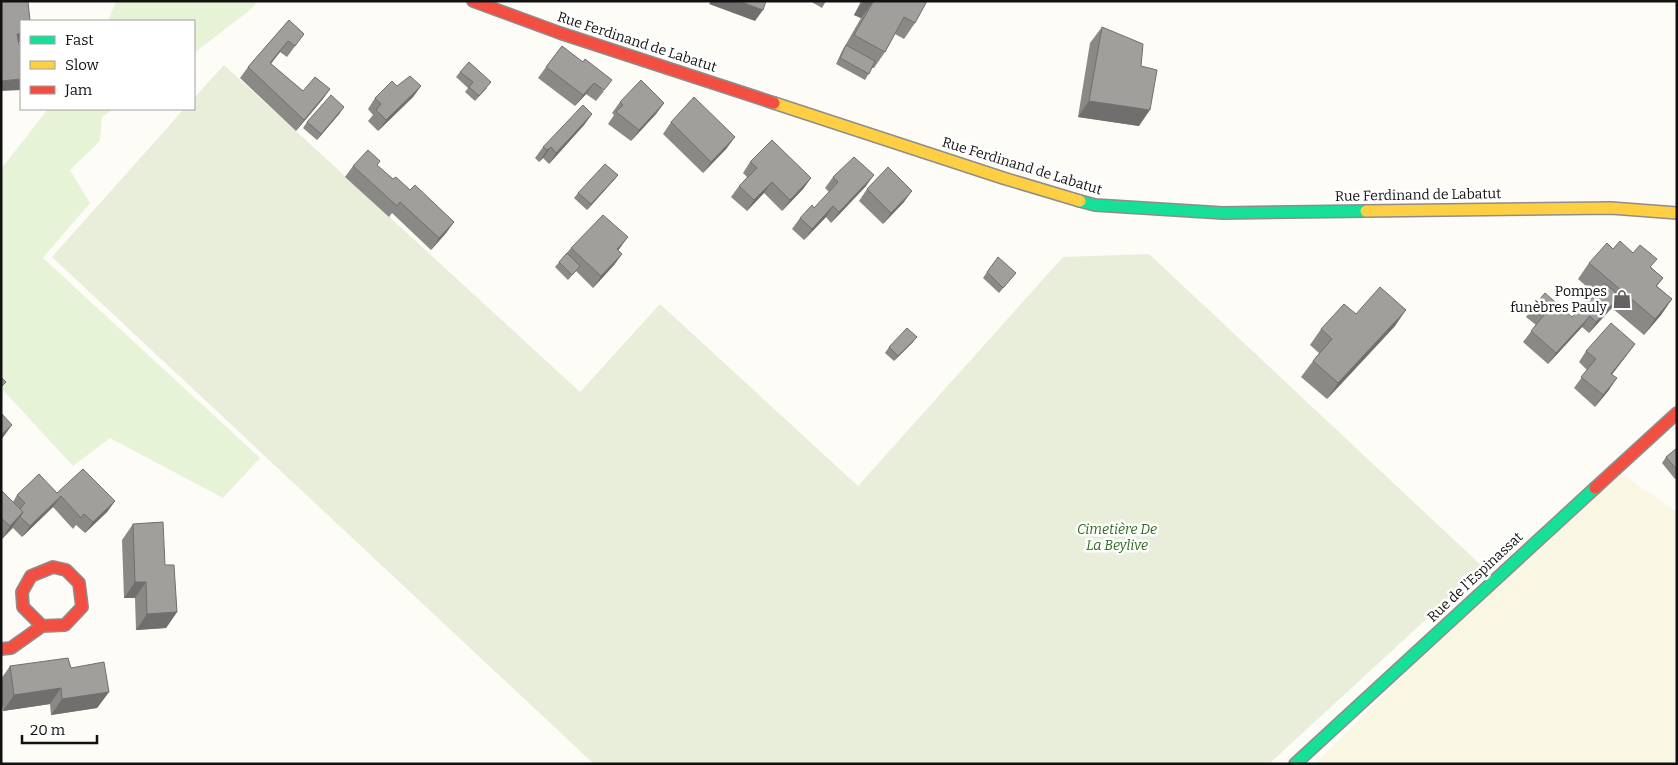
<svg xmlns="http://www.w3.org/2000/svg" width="1678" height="765" font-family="Bitter,serif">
<rect width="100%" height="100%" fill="#fdfcf7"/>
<path fill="#f9f7e4" d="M1610,466l67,46v252h-362z"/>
<path fill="#e7f3d7" d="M116,1h142l-8,9 -56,43v-32h-86z
M48,109h66l-12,8 -2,24 -30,29 20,33 -47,55 217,200 -37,40 -113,-60 -37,28 -72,-78v-219z"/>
<path fill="#e9eedb" d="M224,65l356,327 80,-88 198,182 205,-229 86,-3 334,313 -214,197h-675l-542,-507 132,-148h10v-11z"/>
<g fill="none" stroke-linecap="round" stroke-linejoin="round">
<g stroke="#8e8d8b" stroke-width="14">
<path id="fast" d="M1080,201l15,4 128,8 143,-2
M1295,764l300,-276"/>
</g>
<g stroke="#8e8d8b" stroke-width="14">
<path id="slow" d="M774,103l229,75 77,23
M1366,211l245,-3 66,5"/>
</g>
<g stroke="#8e8d8b" stroke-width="14">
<path id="jam" d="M473,1l87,32 214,70
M1595,488l82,-75
M1,649l10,-1 31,-22 23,-1 17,-18 -3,-24 -13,-13 -13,-3 -22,9 -9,16 1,15 19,19"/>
</g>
<use href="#fast" stroke="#16e098" stroke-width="11"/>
<use href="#slow" stroke="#ffcf43" stroke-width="11"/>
<use href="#jam" stroke="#f24e42" stroke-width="11"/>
</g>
<path fill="#8a8986" d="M810,1h16l-4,7z
M861,1h66l-12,22 -11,16 -9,-5 -10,18 -11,16h-2l-7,12 -29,-16 6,-13 19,-33 -7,-3z
M289,20l15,14 -17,23 -7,-5 -9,12 32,27 27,-2 -8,11 -26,31 -56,-53 8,-11z
M1102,27l39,39 -2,60 -61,-9 12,-74z
M562,46l42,45 -8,10 -10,-7 -11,12 -37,-28 8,-11z
M460,72l27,16 -12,13 -10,-9 3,-4 -12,-11z
M397,86h24l-8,11 -35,34 -10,-10 5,-6 -5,-6 7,-11z
M620,102l44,1 -8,11 -25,27 -23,-17 6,-9 -2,-2z
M340,113l-23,27 -14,-12 4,-6z
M592,114l-8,11 -35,39 -6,-6 -4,4 -4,-4 8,-11z
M671,122l56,26 -24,25 -40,-39z
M750,162l61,16 -8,11 -21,22 -18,-18 -17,18 -16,-14 8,-11 8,-9 -4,-4z
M353,166h24l16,13 61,43 -8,11 -15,17 -39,-37 -3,4 -44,-40z
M618,175l-4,5 -27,30 -13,-12 4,-5z
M833,177l33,9 -35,37 -5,-6 -22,23 -12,-11 8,-11 14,-10 15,-16 -4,-4z
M867,189l37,13 -21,22 -24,-23z
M571,248h49l-2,2 4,4 -8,11 -21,23 -17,-17 -8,9 -13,-13z
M1613,249l38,18 12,11 -6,8 15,13 -11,16 -17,20 -32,-27 -23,25 -7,-6 -34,37 -25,-22 13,-17 -10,-8 8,-11 38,11 22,-24 -16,-14 11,-16z
M987,272l29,1 -17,20 -16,-15z
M1356,314l39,12 -68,73 -26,-22 18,-24 -9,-8 11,-16z
M913,342l-19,19 -9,-8 4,-6z
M1635,344l-23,30 -3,16 -14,17 -21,-19 13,-18 -8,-8 7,-11z
M1677,448v30l-2,1 -13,-16 4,-6z
M1,490l12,12 4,-7 40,-2 58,8 -8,11 -22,21 -9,-8 -3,4 -20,-22 -31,30 -9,-9 -12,12z
M133,524l32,41 12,47 -11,16 -30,2 -1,-32h-11l-2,-58z
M10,666l61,2 38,24 -12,16 -46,7 -1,-11 -47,7 -2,-11v-21z"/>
<path fill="#716f6d" d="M711,1h28l24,9 -8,11 -46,-17z
M863,1l10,1 -12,16 -7,-3z
M21,33v9l-12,3 8,-11z
M288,41l-8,11 -18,22 8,-11z
M21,79v11l-20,1v-10z
M594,83l-8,11 -11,12 8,-11z
M421,86l-8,11 -35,34 8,-11z
M330,89l-8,11 -26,31 8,-11z
M1089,101l61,9 -11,16 -61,-9z
M664,103l-8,11 -25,27 8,-11z
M344,107l-4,6 -23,27 4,-6z
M592,114l-8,11 -35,39 7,-11z
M735,137l-8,11 -24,25 8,-11z
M551,147l-8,11 -4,4 8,-12z
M618,175l-4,5 -27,30 4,-6z
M874,175l-8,11 -35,37 8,-11z
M811,178l-8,11 -21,22 8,-11z
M772,182l-8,11 -17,18 7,-11z
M912,191l-8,11 -21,22 8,-11z
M833,206l-7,11 -22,23 8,-11z
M454,222l-8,11 -15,17 8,-12z
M628,237l-8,11 -11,12 8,-11z
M622,254l-8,11 -21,23 8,-12z
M1620,296l-8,11 -23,26 7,-11z
M1672,299l-11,16 -17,20 11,-16z
M1406,310l-11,16 -68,73 11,-16z
M1590,316l-8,11 -34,37 8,-11z
M917,337l-4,5 -19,19 4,-5z
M1635,344l-8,11 -23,30 7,-11z
M1617,378l-8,12 -14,17 8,-12z
M12,425l-11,15v-5z
M61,496l-8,11 -31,30 8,-11z
M115,501l-8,11 -22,21 8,-11z
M23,512l-11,16 -11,12 9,-14z
M135,582h11l-11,16h-11z
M177,612l-11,16 -30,2 11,-16z
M61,688l-11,16 -47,7 11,-16z
M109,692l-12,16 -46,7 11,-16z"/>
<path fill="#a19f9c" stroke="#716f6d" d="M1,1h27l2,20h-9v12l-4,1 2,11h2v34l-20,2z
M739,1h27l-3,9z
M871,1h56l-12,22 -11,-6 -19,35 -31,-17 19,-33z
M289,20l15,14 -9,12 -7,-5 -18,22 33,28 12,-14 15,12 -26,31 -56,-53z
M1102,27l41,17 -2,22 16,4 -7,40 -61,-9z
M846,45l29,16 -6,13 -29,-16z
M562,46l21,16 2,-3 27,21 -8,10 -10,-7 -11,12 -37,-28z
M469,62l22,20 -12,14 -10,-9 4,-5 -13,-10z
M410,76l11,10 -35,34 -10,-10 5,-6 -6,-6 17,-17 5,5z
M641,80l23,23 -25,27 -23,-18 7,-7 -3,-3z
M331,95l13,12 -23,27 -14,-12z
M694,97l41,40 -24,25 -40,-40z
M583,105l9,9 -36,39 -5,-6 -4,3 -4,-3z
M772,140l39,38 -21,22 -18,-18 -18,18 -15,-14 18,-18 -7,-6z
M368,150l12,11 -3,4 16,14 3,-2 14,13 5,-5 39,37 -15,16 -39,-36 -3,4 -44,-40z
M854,157l20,18 -35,37 -6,-6 -21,23 -12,-11 12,-13 2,3 24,-26 -5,-5z
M605,164l13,11 -27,29 -13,-11z
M888,167l24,24 -21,22 -24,-24z
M603,215l25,22 -11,12 5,5 -21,22 -30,-28z
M1620,241l13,12 7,-8 17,14 -7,8 13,11 -7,8 16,13 -17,20 -66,-56 18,-20 6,6z
M567,253l13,13 -8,9 -13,-13z
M998,257l18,16 -13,15 -16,-16z
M1604,283l16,13 -24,26 -6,-6 -34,37 -25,-22 13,-16 -10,-9 11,-13 27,24z
M1380,287l26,23 -68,73 -25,-22 19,-22 -11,-10 23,-25 12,10z
M1611,323l24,21 -24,30 6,4 -14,17 -22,-18 15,-18 -10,-8z
M907,328l10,9 -19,19 -9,-9z
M1,377l5,5 -5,5z
M1,413l11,12 -11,10z
M1677,448v22l-11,-13z
M83,469l32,32 -22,21 -9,-8 -3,4 -20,-22 -31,30 -10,-9 3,-5 -3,-3 5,-6 -8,-8 22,-21 18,19z
M1,490l22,22 -13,14 -9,-8z
M163,522l2,43h9l3,47 -30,2 -1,-32h-11l-2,-58z
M68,658l3,10 33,-6 5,30 -47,7 -1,-11 -47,7 -4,-29z"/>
<defs>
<g id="shop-bare" transform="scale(1.5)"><path d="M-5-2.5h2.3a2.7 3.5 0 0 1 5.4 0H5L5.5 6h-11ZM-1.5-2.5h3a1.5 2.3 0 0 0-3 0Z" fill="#646362" stroke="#fff" stroke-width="2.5" paint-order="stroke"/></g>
</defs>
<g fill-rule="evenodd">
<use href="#shop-bare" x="1622" y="299"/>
</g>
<g text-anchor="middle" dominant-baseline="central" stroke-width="5" stroke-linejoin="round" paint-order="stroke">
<g font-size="14" fill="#111" stroke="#fff">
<text transform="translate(637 42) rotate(18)">Rue Ferdinand de Labatut</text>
<text transform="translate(1022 166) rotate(17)">Rue Ferdinand de Labatut</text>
<text transform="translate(1418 195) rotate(-1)">Rue Ferdinand de Labatut</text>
<text transform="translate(1475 577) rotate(-43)">Rue de l'Espinassat</text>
</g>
<g font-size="14" fill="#111" stroke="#fff" text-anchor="end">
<text x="1607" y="291">Pompes<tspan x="1607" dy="16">funèbres Pauly</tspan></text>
</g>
<g font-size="14" font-style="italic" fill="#2f6b1f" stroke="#fff">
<text x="1117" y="529">Cimetière De<tspan x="1117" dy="16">La Beylive</tspan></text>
</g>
</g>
<rect width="1678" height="765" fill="none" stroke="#111111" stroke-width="5"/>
<rect x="20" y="20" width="175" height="90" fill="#ffffff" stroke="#a0a0a0"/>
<rect x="30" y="36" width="25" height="8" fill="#16e098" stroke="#a0a0a0"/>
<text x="65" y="45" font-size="15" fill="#111111">Fast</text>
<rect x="30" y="61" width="25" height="8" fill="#ffcf43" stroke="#a0a0a0"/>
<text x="65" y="70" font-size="15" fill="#111111">Slow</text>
<rect x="30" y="86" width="25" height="8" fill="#f24e42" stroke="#a0a0a0"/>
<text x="65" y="95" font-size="15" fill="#111111">Jam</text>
<path d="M22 735v8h75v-8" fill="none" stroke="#111111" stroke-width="2.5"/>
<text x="30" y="735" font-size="15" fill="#111111" stroke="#ffffff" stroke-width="4" paint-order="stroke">20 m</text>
</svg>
